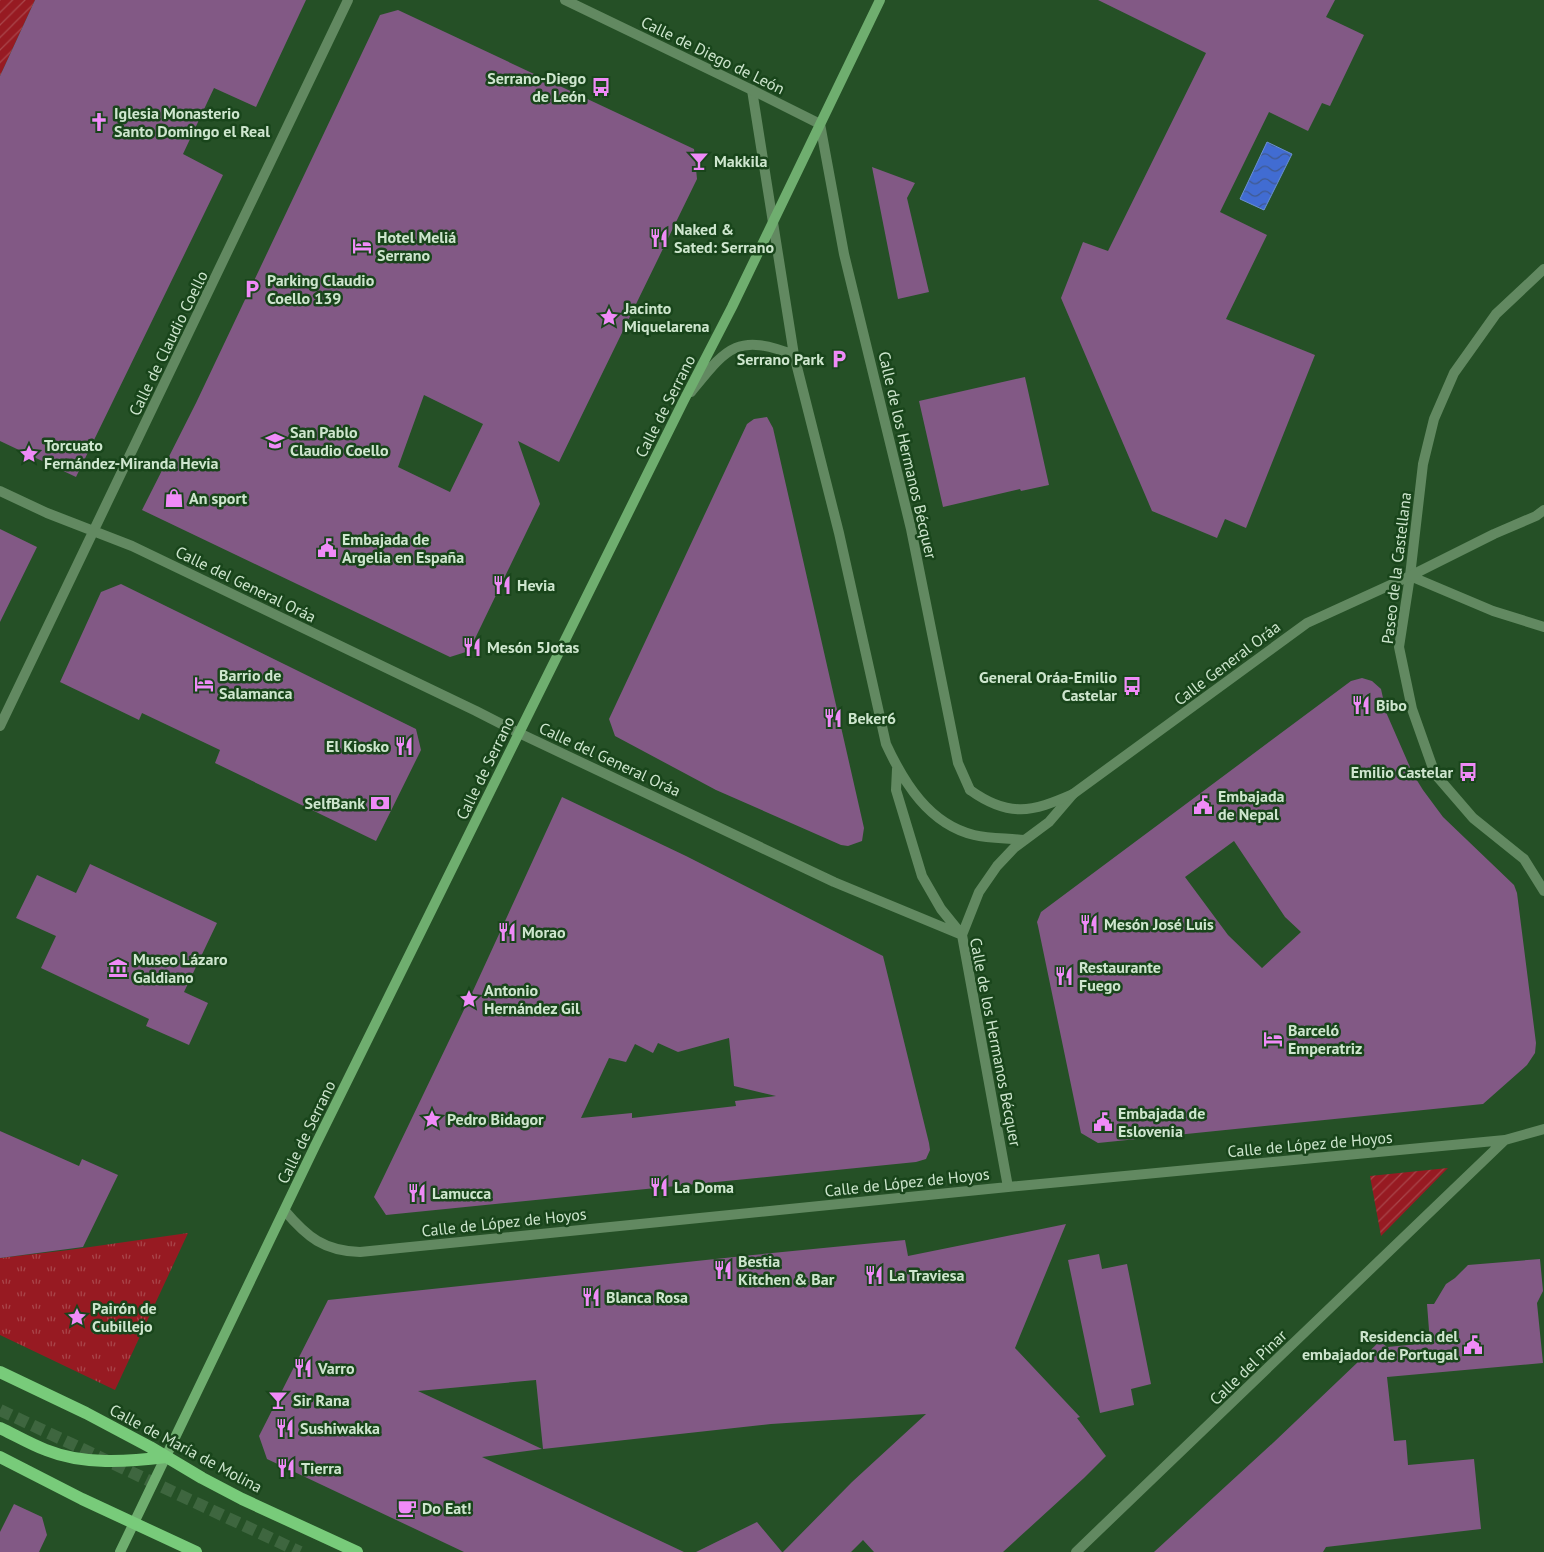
<svg xmlns="http://www.w3.org/2000/svg" width="1544" height="1552" font-family="'PT Sans',sans-serif">
<defs>
<pattern id="grass-tufts" width="24" height="20" patternUnits="userSpaceOnUse" patternTransform="scale(1.25)"><rect width="24" height="20" fill="#971a22"/><path d="M3 7l-1-3M5 7V3M7 7l1-3M15 17l-1-3M17 17v-4M19 17l1-3" fill="none" stroke="#a9464b"/></pattern>
<pattern id="garden-furrows" width="10" height="10" patternUnits="userSpaceOnUse" patternTransform="scale(1.25)"><rect width="10" height="10" fill="#971a22"/><path d="M-1 1l2-2M0 10L10 0M9 11l2-2" fill="none" stroke="#a9464b"/></pattern>
<pattern id="water-waves" width="16" height="10" patternUnits="userSpaceOnUse" patternTransform="scale(1.25)"><rect width="16" height="10" fill="#416cd2"/><path d="M0 5q4-4 8 0t8 0" fill="none" stroke="#405a8f"/></pattern>
</defs>
<rect width="100%" height="100%" fill="#255026"/>
<path fill="url(#grass-tufts)" d="M188,1233l-73,157 -115,-55v-77l69,-8z"/>
<path fill="url(#garden-furrows)" d="M0,0h35l-35,76z
M1448,1168l-67,68 -11,-60z"/>
<path fill="url(#water-waves)" stroke="#6b91d1" d="M1267,142l25,12 -28,56 -24,-11z"/>
<path fill="#825985" fill-rule="evenodd" d="M35,0h271l-50,107 -42,-19 -31,66 40,21 -147,302 -76,-36v-365z
M1098,0h237l-9,17 38,18 -34,71 -8,-3 -14,28 -39,-19 -49,100 47,23 -41,84 89,36 -69,173 -21,-9 -8,19 -65,-27 -91,-213 22,-56 25,9 98,-198z
M398,10l296,139 3,30 -138,283 -41,-21 22,63 -71,147 -19,6 -308,-147 54,-107 184,-388zM424,395l59,29 -33,68 -52,-25z
M872,167l43,16 -8,15 22,94 -31,7z
M1025,377l24,108 -28,6 -1,-2 -77,18 -24,-106z
M767,417l6,11 91,400 -2,13 -14,5 -7,-1 -125,-55 -101,-54 -6,-17 138,-295 7,-5z
M0,529l37,18 -37,75z
M121,584l295,145 5,21 -45,91 -161,-78 5,-13 -78,-37 -3,7 -79,-38 41,-90z
M1362,678l10,3 9,8 2,9 -1,5 31,71 10,16 20,27 71,68 3,8 19,150 -1,10 -8,12 -44,39 -385,39 -17,-10 -43,-207 -1,-4 4,-10 310,-231zM1234,841l51,76 16,15 -39,36 -34,-33 -43,-58z
M562,797l124,59 197,100 46,187 1,7 -4,9 -10,3 -530,53 -12,-18 98,-204zM729,1038l5,48 42,10 -41,5 1,5 -104,12v-5l-51,5 28,-60 17,4 9,-18 18,9 5,-10 20,9z
M90,864l127,59 -33,69 24,11 -19,42 -43,-19 3,-7 -108,-51 15,-32 -40,-18 21,-43 39,18z
M0,1131l79,35 3,-7 36,16 -35,72 -83,11z
M1066,1224l-51,124 65,69 -3,1 29,38 -22,22 -81,74h-129l-11,-12 -12,12h-68l69,-70 74,-68 -155,10 -228,25 -7,-69 -118,11 124,58 -60,8 202,95h-220l-197,-93 -8,-23 69,-136 425,-45 152,-15 3,16z
M1099,1254l3,15 25,-5 24,120 -20,5 3,16 -34,8 -32,-153z
M1540,1259l3,32 -6,12 6,60 -156,14 7,64 12,-1 2,25 66,-6 7,70 -155,18 -3,5h-169l120,-110 106,-101 7,6 43,-4 -3,-39h7l12,-20 9,-6 13,-13z
M14,1504l28,13 5,18 -8,17h-39v-20z
M757,1522l25,30h-86z"/>
<g fill="none" stroke-linecap="round" stroke-linejoin="round">
<path stroke="#3e663f" stroke-width="12" stroke-dasharray="12 6" stroke-linecap="butt" d="M0,1410l300,142"/>
<path stroke="#628961" stroke-width="10" d="M752,90l42,265 45,178 47,211c18,39 43,80 88,91 16,4 34,3 50,5
M820,124l24,130 67,275 47,234 12,27
M1544,269l-48,45 -42,59 -20,46 -11,45 -13,112 -11,71 13,62 23,65 38,44 51,41 20,32
M691,392c35,-43 45,-60 103,-37
M0,491l47,22 85,33 344,165 43,22 315,149 128,53
M0,726l348,-726
M897,769l-1,21 26,86 19,33 21,26 46,252
M962,935l17,-43 18,-26 17,-18 35,-26 24,-28
M285,1211c22,26 39,40 75,41l648,-65 497,-47 39,-11
M1076,1552l429,-412"/>
<path stroke="#628961" stroke-width="10" d="M565,0l187,90 68,34
M1410,576l83,35 51,16
M970,790c39,28 62,22 103,4l234,-171 103,-47 84,-42 42,-18 8,-6"/>
<path stroke="#6fae6f" stroke-width="10" d="M120,1552l195,-406 204,-413 164,-331 49,-95 148,-307"/>
<path stroke="#78cb7a" stroke-width="12" d="M0,1372l86,41 64,34 52,31 40,21 115,53
M0,1428c15,7 30,16 46,22 37,15 81,12 120,7
M0,1457l82,42 114,53"/>
</g>
<defs>
<g id="bus-bare" transform="scale(1.5)"><path d="M-5-6H5V4H4V6H2V4H-2V6H-4V4H-5ZM-3.5-4V0h7V-4ZM-3.5 1.2v1.5H-2V1.2ZM2 1.2v1.5H3.5V1.2Z" fill="#ef8bf7" stroke="#19451b" stroke-width="2.5" paint-order="stroke"/></g>
<g id="church-bare" transform="scale(1.5)"><path d="M-1.2-6h2.4v3.5h3.3v2.4h-3.3V6h-2.4V-.1h-3.3v-2.4h3.3Z" fill="#ef8bf7" stroke="#19451b" stroke-width="2.5" paint-order="stroke"/></g>
<g id="bar-bare" transform="scale(1.5)"><path d="M-6-5H6L.8 .8V4.5H3.5V6h-7V4.5H-.8V.8Z" fill="#ef8bf7" stroke="#19451b" stroke-width="2.5" paint-order="stroke"/></g>
<g id="restaurant-bare" transform="scale(1.5)"><path d="M-5-6h1v4h1v-4h1v4h1v-4h1v5L-1.5 .5V6h-2V.5L-5-1ZM5-6V6H3V1.5H1.5Q1.5-4 5-6Z" fill="#ef8bf7" stroke="#19451b" stroke-width="2.5" paint-order="stroke"/></g>
<g id="hotel-bare" transform="scale(1.5)"><path d="M-6-4.5h1.5V1H6V5H4.5V3h-9V5H-6ZM-4 0a1.8 1.8 0 1 1 3.6 0ZM.5 0V-2.5h3Q6-2.5 6 0Z" fill="#ef8bf7" stroke="#19451b" stroke-width="2.5" paint-order="stroke"/></g>
<g id="parking-bare" transform="scale(1.5)"><path d="M-3.5-5.5H1a3.5 3.5 0 0 1 0 7H-1V5.5H-3.5ZM-1-3.4V-.6H.8a1.4 1.4 0 0 0 0-2.8Z" fill="#ef8bf7" stroke="#19451b" stroke-width="2.5" paint-order="stroke"/></g>
<g id="sight-bare" transform="scale(1.5)"><path d="M0-6L1.8-2.2L6-1.7L2.9 1.2L3.7 5.4L0 3.3L-3.7 5.4L-2.9 1.2L-6-1.7L-1.8-2.2Z" fill="#ef8bf7" stroke="#19451b" stroke-width="2.5" paint-order="stroke"/></g>
<g id="school-bare" transform="scale(1.5)"><path d="M0-5L7-2L0 1L-7-2ZM-4 1L0 2.5L4 1V4Q0 6-4 4Z" fill="#ef8bf7" stroke="#19451b" stroke-width="2.5" paint-order="stroke"/></g>
<g id="shop-bare" transform="scale(1.5)"><path d="M-5-2.5h2.3a2.7 3.5 0 0 1 5.4 0H5L5.5 6h-11ZM-1.5-2.5h3a1.5 2.3 0 0 0-3 0Z" fill="#ef8bf7" stroke="#19451b" stroke-width="2.5" paint-order="stroke"/></g>
<g id="civic-bare" transform="scale(1.5)"><path d="M-.6-6.5H3V-4.5H.6V-3L4-1V1h2V6H-6V1h2V-1L-.6-3ZM-1.2 2.5V6h2.4V2.5Z" fill="#ef8bf7" stroke="#19451b" stroke-width="2.5" paint-order="stroke"/></g>
<g id="bank-bare" transform="scale(1.5)"><path d="M-6-4H6V4H-6ZM0-2.3a2.3 2.3 0 1 0 0 4.6a2.3 2.3 0 1 0 0-4.6Z" fill="#ef8bf7" stroke="#19451b" stroke-width="2.5" paint-order="stroke"/></g>
<g id="museum-bare" transform="scale(1.5)"><path d="M0-6L6-3V-2H-6V-3ZM-5-1h2V3h-2ZM-1-1h2V3h-2ZM3-1h2V3H3ZM-6 4H6V6H-6Z" fill="#ef8bf7" stroke="#19451b" stroke-width="2.5" paint-order="stroke"/></g>
<g id="cafe-bare" transform="scale(1.5)"><path d="M-5.5-4.5H6V0H3Q3 3.5 0 3.5H-2.5Q-5.5 3.5-5.5 0ZM3-3.2v2h1.7v-2ZM-6 4.5H4V6H-6Z" fill="#ef8bf7" stroke="#19451b" stroke-width="2.5" paint-order="stroke"/></g>
</defs>
<g fill-rule="evenodd">
<use href="#bus-bare" x="601" y="87"/>
<use href="#church-bare" x="99" y="122"/>
<use href="#bar-bare" x="699" y="161"/>
<use href="#restaurant-bare" x="659" y="238"/>
<use href="#hotel-bare" x="362" y="246"/>
<use href="#parking-bare" x="252" y="289"/>
<use href="#sight-bare" x="609" y="317"/>
<use href="#parking-bare" x="839" y="359"/>
<use href="#school-bare" x="275" y="441"/>
<use href="#sight-bare" x="29" y="454"/>
<use href="#shop-bare" x="174" y="498"/>
<use href="#civic-bare" x="327" y="548"/>
<use href="#restaurant-bare" x="502" y="585"/>
<use href="#restaurant-bare" x="472" y="647"/>
<use href="#hotel-bare" x="204" y="684"/>
<use href="#bus-bare" x="1132" y="686"/>
<use href="#restaurant-bare" x="1361" y="705"/>
<use href="#restaurant-bare" x="833" y="718"/>
<use href="#restaurant-bare" x="404" y="746"/>
<use href="#bus-bare" x="1468" y="772"/>
<use href="#bank-bare" x="380" y="803"/>
<use href="#civic-bare" x="1203" y="805"/>
<use href="#restaurant-bare" x="1089" y="924"/>
<use href="#restaurant-bare" x="507" y="932"/>
<use href="#museum-bare" x="118" y="968"/>
<use href="#restaurant-bare" x="1064" y="976"/>
<use href="#sight-bare" x="469" y="999"/>
<use href="#hotel-bare" x="1273" y="1039"/>
<use href="#sight-bare" x="432" y="1119"/>
<use href="#civic-bare" x="1103" y="1122"/>
<use href="#restaurant-bare" x="659" y="1187"/>
<use href="#restaurant-bare" x="417" y="1193"/>
<use href="#restaurant-bare" x="723" y="1270"/>
<use href="#restaurant-bare" x="874" y="1275"/>
<use href="#restaurant-bare" x="591" y="1297"/>
<use href="#sight-bare" x="77" y="1317"/>
<use href="#civic-bare" x="1473" y="1345"/>
<use href="#restaurant-bare" x="303" y="1368"/>
<use href="#bar-bare" x="278" y="1400"/>
<use href="#restaurant-bare" x="285" y="1428"/>
<use href="#restaurant-bare" x="286" y="1468"/>
<use href="#cafe-bare" x="407" y="1508"/>
</g>
<g text-anchor="middle" dominant-baseline="central" stroke-width="5" stroke-linejoin="round" paint-order="stroke">
<g font-size="16" fill="#cee6ce" stroke="#19451b">
<text transform="translate(713 55) rotate(26)">Calle de Diego de León</text>
<text transform="translate(168 343) rotate(-64)">Calle de Claudio Coello</text>
<text transform="translate(665 406) rotate(-63)">Calle de Serrano</text>
<text transform="translate(908 455) rotate(77)">Calle de los Hermanos Bécquer</text>
<text transform="translate(1396 568) rotate(-83)">Paseo de la Castellana</text>
<text transform="translate(246 584) rotate(26)">Calle del General Oráa</text>
<text transform="translate(1227 663) rotate(-37)">Calle General Oráa</text>
<text transform="translate(610 759) rotate(25)">Calle del General Oráa</text>
<text transform="translate(485 768) rotate(-64)">Calle de Serrano</text>
<text transform="translate(996 1042) rotate(79)">Calle de los Hermanos Bécquer</text>
<text transform="translate(306 1132) rotate(-64)">Calle de Serrano</text>
<text transform="translate(1310 1144) rotate(-5)">Calle de López de Hoyos</text>
<text transform="translate(907 1182) rotate(-6)">Calle de López de Hoyos</text>
<text transform="translate(504 1222) rotate(-6)">Calle de López de Hoyos</text>
<text transform="translate(1248 1367) rotate(-44)">Calle del Pinar</text>
<text transform="translate(186 1448) rotate(28)">Calle de María de Molina</text>
</g>
<g font-size="16" font-weight="bold" fill="#cee6ce" stroke="#19451b" text-anchor="start">
<text x="586" y="78" text-anchor="end">Serrano-Diego<tspan x="586" dy="18">de León</tspan></text>
<text x="114" y="113">Iglesia Monasterio<tspan x="114" dy="18">Santo Domingo el Real</tspan></text>
<text x="714" y="161">Makkila</text>
<text x="674" y="229">Naked &amp;<tspan x="674" dy="18">Sated: Serrano</tspan></text>
<text x="377" y="237">Hotel Meliá<tspan x="377" dy="18">Serrano</tspan></text>
<text x="267" y="280">Parking Claudio<tspan x="267" dy="18">Coello 139</tspan></text>
<text x="624" y="308">Jacinto<tspan x="624" dy="18">Miquelarena</tspan></text>
<text x="824" y="359" text-anchor="end">Serrano Park</text>
<text x="290" y="432">San Pablo<tspan x="290" dy="18">Claudio Coello</tspan></text>
<text x="44" y="445">Torcuato<tspan x="44" dy="18">Fernández-Miranda Hevia</tspan></text>
<text x="189" y="498">An sport</text>
<text x="342" y="539">Embajada de<tspan x="342" dy="18">Argelia en España</tspan></text>
<text x="517" y="585">Hevia</text>
<text x="487" y="647">Mesón 5Jotas</text>
<text x="219" y="675">Barrio de<tspan x="219" dy="18">Salamanca</tspan></text>
<text x="1117" y="677" text-anchor="end">General Oráa-Emilio<tspan x="1117" dy="18">Castelar</tspan></text>
<text x="1376" y="705">Bibo</text>
<text x="848" y="718">Beker6</text>
<text x="389" y="746" text-anchor="end">El Kiosko</text>
<text x="1453" y="772" text-anchor="end">Emilio Castelar</text>
<text x="1218" y="796">Embajada<tspan x="1218" dy="18">de Nepal</tspan></text>
<text x="365" y="803" text-anchor="end">SelfBank</text>
<text x="1104" y="924">Mesón José Luis</text>
<text x="522" y="932">Morao</text>
<text x="133" y="959">Museo Lázaro<tspan x="133" dy="18">Galdiano</tspan></text>
<text x="1079" y="967">Restaurante<tspan x="1079" dy="18">Fuego</tspan></text>
<text x="484" y="990">Antonio<tspan x="484" dy="18">Hernández Gil</tspan></text>
<text x="1288" y="1030">Barceló<tspan x="1288" dy="18">Emperatriz</tspan></text>
<text x="1118" y="1113">Embajada de<tspan x="1118" dy="18">Eslovenia</tspan></text>
<text x="447" y="1119">Pedro Bidagor</text>
<text x="674" y="1187">La Doma</text>
<text x="432" y="1193">Lamucca</text>
<text x="738" y="1261">Bestia<tspan x="738" dy="18">Kitchen &amp; Bar</tspan></text>
<text x="889" y="1275">La Traviesa</text>
<text x="606" y="1297">Blanca Rosa</text>
<text x="92" y="1308">Pairón de<tspan x="92" dy="18">Cubillejo</tspan></text>
<text x="1458" y="1336" text-anchor="end">Residencia del<tspan x="1458" dy="18">embajador de Portugal</tspan></text>
<text x="318" y="1368">Varro</text>
<text x="293" y="1400">Sir Rana</text>
<text x="300" y="1428">Sushiwakka</text>
<text x="301" y="1468">Tierra</text>
<text x="422" y="1508">Do Eat!</text>
</g>
</g>
</svg>
